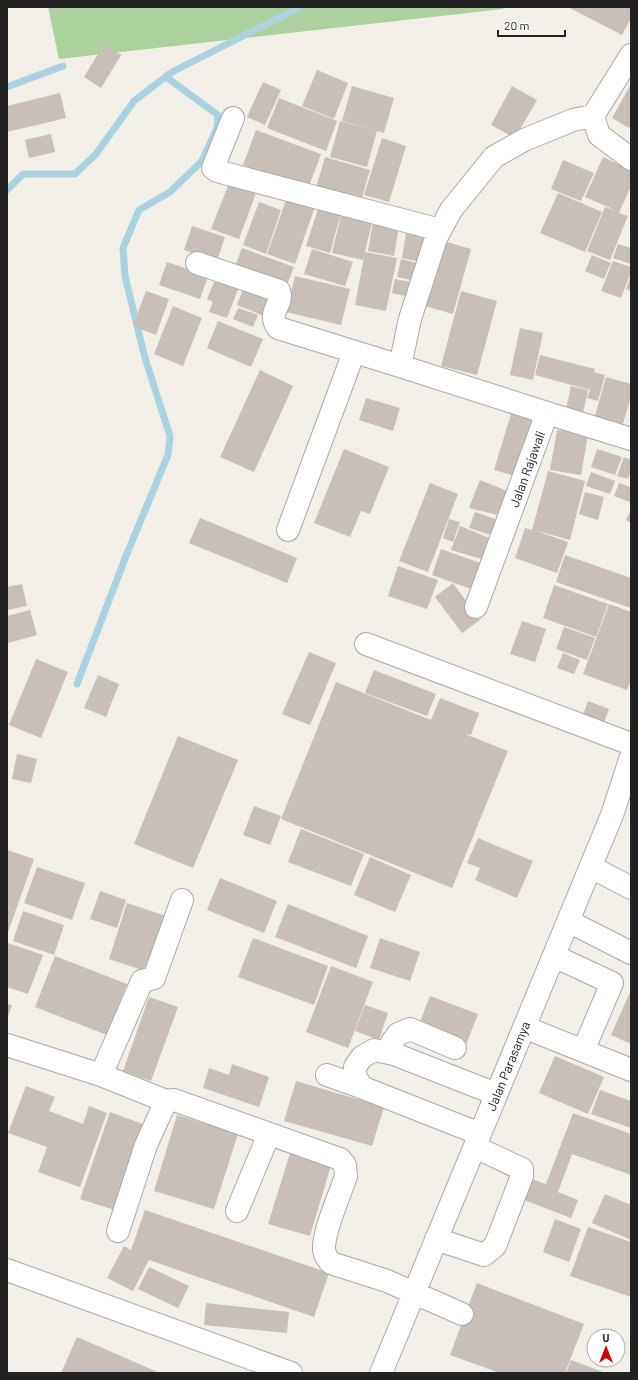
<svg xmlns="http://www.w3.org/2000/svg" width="638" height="1380" font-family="Barlow,sans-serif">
<rect width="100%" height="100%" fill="#f2efe9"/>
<path fill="#add19e" d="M48,7h456l-1,2 -444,50z"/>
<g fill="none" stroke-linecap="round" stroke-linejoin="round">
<path stroke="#aad3df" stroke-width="7" d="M7,87l56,-21
M7,190l16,-16h52l21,-20 38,-53 38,-29 128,-65
M77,684l49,-128 42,-101 2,-19 -25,-78 -20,-82 -2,-28 16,-38 31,-18 32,-31 15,-33 1,-13 -52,-38"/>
</g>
<path fill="#c7bfb8" d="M568,7h63v11l-9,17z
M104,44l17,11 -20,33 -17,-11z
M317,70l31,13 -14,36 -32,-13z
M263,82l18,8 -16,35 -18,-8z
M631,84v40l-2,4 -17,-10z
M352,86l42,12 -10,35 -7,-2 -10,36 -37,-10 10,-36 36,10 -34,-10z
M512,86l25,14 -22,38 -24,-13z
M60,93l6,25 -59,14v-26z
M279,98l58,23 -11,30 -59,-23z
M256,130l65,24 -13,35 -65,-24z
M51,134l4,18 -26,6 -4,-18z
M382,138l24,8 -17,56 -25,-7z
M325,157l45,13 -9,31 -45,-13z
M603,157l28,13v16l-12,27 9,3 -18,44 -23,-9 18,-44 10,3 -30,-13z
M563,160l31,13 -13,28 -30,-12z
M231,178l27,10 -19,51 -28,-10z
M289,192l28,9 -22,63 -28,-10z
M558,193l44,19 -17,40 -45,-19z
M259,202l22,8 -15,44 -23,-9z
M320,203l22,7 -12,43 -24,-7z
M343,207l31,8 -11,45 -31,-7z
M374,216l26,5 -6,35 -26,-5z
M192,226l33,11 -8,24 -33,-11z
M406,233l19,4 -5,25 -18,-4z
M443,241l28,8 -18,65 -28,-8z
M618,244l13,4v16l-18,-6z
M242,248l52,19 -8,20 -52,-19z
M312,249l41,13 -8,24 -41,-12z
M365,252l32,6 -11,53 -31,-6z
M592,255l19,8 -7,16 -19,-8z
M401,259l19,5 -4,17 -19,-4z
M613,261l18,6v5l-10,26 -20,-7z
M167,262l41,14 -8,23 -41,-14z
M217,275l23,9 -13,34 -18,-6 4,-10 -6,-3z
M295,276l55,13 -9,36 -55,-13z
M631,276v15l-5,-2z
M395,279l22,4 -3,15 -22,-5z
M246,281l29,12 -9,24 -29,-12z
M146,291l23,8 -13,36 -23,-9z
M461,291l36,10 -20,74 -36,-9z
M173,306l29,12 -19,48 -29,-12z
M238,308l20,7 -5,12 -20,-8z
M218,321l45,18 -12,28 -44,-19z
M520,328l23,5 -10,47 -23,-5z
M540,355l55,14 -1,3 11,3 -7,26 -11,-3 3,-8 -55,-15z
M260,370l33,16 -39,86 -34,-15z
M606,377l25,7v12l-8,28 -28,-8z
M571,386l17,4 -5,23 -17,-4z
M366,398l34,10 -7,23 -34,-11z
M511,414l25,8 -17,55 -25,-7z
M557,430l31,5 -7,40 -31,-5z
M344,449l45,18 -19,47 -9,-3 -11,26 -36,-14z
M597,449l25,8 -7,18 -24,-8z
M624,457l7,3v10l-3,9 -11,-3z
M548,471l37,10 -15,59 -36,-10 34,12 -11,31 -42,-15 10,-30 7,2z
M591,472l24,9 -5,13 -24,-8z
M480,480l30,12 -8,24 -33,-8z
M430,483l28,11 -30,78 -29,-11z
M619,483l12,4 -1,15 -16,-6z
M585,492l19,5 -6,23 -19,-6z
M631,510v13l-5,-3z
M475,512l26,9 -7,15 -25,-8z
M200,518l97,40 -10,25 -98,-40z
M449,519l11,3 -7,20 -10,-4z
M460,526l34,14 -9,20 -34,-10z
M441,549l42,15 -9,26 -42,-15z
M565,555l66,23v30l-75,-26z
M398,566l40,14 -11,29 -39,-13z
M453,583l27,37 -18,13 -27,-36z
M22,584l5,22 -20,4v-23z
M554,585l54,19 -12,33 -53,-19z
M609,604l22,8v68l-4,10 -44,-16z
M30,610l7,25 -29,8 -1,-27z
M522,621l24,8 -11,33 -25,-8z
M564,627l31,11 -8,22 -31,-11z
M309,652l27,11 -26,62 -28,-11z
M563,653l17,7 -6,14 -17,-6z
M36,659l32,13 -27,66 -32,-13z
M374,670l62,24 -9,22 -62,-23z
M98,675l21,9 -13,33 -22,-9z
M336,682l95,38 9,-22 39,15 -8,22 -6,-1 43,17 -56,137 -171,-69z
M588,701l21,8 -6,16 -21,-8z
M178,736l60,24 -45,108 -59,-24z
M17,754l20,5 -6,24 -19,-4z
M254,806l27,10 -11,29 -27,-10z
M301,829l63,25 -13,32 -63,-24z
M478,838l55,23 -16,37 -42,-18 5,-12 -13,-5z
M7,850l27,9 -27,76z
M370,857l41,18 -16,37 -41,-17z
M37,867l48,16 -13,37 -48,-17z
M220,878l57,23 -13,32 -57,-23z
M100,891l26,9 -9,28 -27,-9z
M127,903l39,13 -18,56 -39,-13z
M288,904l80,32 -12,32 -81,-31z
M23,911l41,14 -10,30 -41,-14z
M253,938l75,28 -14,39 -76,-28z
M380,938l40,14 -10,29 -40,-13z
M8,943l35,12 -15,39 -21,-7z
M55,956l72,28 -20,51 -72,-28z
M331,966l42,16 -25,66 -42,-16z
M631,990v54l-20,-9z
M430,996l48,18 -12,31 -48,-18z
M149,997l29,10 -27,74 -28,-10z
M7,1004l5,1 -5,15z
M365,1005l23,8 -9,27 -24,-9z
M555,1056l49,21 -16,37 -49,-21z
M232,1064l37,13 -10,30 -56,-19 6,-20 20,7z
M296,1081l88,26 -12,39 -88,-25z
M26,1086l29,11 -6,14 34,13 6,-18 18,7 -27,74 -42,-15 9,-25 -39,-14z
M600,1090l31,11v27l-40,-14z
M110,1112l41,15 -30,85 -41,-13z
M573,1113l58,21v41l-59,-21 -14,38 20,8 -7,18 -47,-18 8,-21 14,5z
M177,1115l61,19 -24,75 -60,-18z
M292,1147l41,12 -23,77 -42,-12z
M605,1194l26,11v35l-39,-17z
M145,1210l184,63 -15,44 -165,-57 -16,31 -26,-13 17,-32 7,4z
M555,1219l26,10 -12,33 -26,-10z
M588,1227l43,15v55l-61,-21z
M149,1267l40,19 -11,22 -40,-19z
M477,1283l107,41 -19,49h-65l-50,-18z
M206,1303l83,9 -2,21 -83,-8z
M77,1337l83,36h-99z
M571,1360l35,13h-40z"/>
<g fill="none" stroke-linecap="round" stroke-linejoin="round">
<g stroke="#a9a9a9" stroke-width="24">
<path id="minor" d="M631,55l-38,61 6,19 32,24
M233,118l-20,50 4,3 223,59
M197,263l82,28c5,15 -13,20 -1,37l122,38
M547,413l-147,-47 10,-47 26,-81 15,-28 43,-53 30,-17 49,-20 20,-4
M288,530l66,-178
M476,607l71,-194 84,26
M366,644l265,100
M591,867l40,21
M568,921l63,32
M554,956l58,27 -29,68
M524,1027l107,43
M7,1045l94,30 65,26
M455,1048l-45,-19 -12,5 -6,8 2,12 102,40
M101,1075l41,-94 12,-3 28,-78
M327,1075l34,12 119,47
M361,1087l-6,-12v-8l7,-10 12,-7 20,4
M237,1211l32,-77
M118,1231l28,-86 20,-44 8,-1 166,59 5,6 1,11c-6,19 -23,55 -22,74 1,6 3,9 7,13l56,18 75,33
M436,1239l48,16 11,-9 27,-70v-7l-47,-22
M7,1270l284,103
M381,1373l231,-558 19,-58"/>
</g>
<use href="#minor" stroke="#fff" stroke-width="22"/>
</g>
<g text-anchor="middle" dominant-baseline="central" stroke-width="4" stroke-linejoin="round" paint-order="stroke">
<g font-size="13" fill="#222" stroke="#fff">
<text transform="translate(527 469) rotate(-70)">Jalan Rajawali</text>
<text transform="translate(508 1066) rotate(-68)">Jalan Parasamya</text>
</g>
</g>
<rect width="638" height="1380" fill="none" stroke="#222222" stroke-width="16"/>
<g transform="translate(606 1348)"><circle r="19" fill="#ffffff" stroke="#a7a7a7"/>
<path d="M0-3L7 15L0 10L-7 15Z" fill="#d40000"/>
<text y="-6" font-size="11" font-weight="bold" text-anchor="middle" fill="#222222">U</text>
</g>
<path d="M498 30v6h67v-6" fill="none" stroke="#222222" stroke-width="2"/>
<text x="504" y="30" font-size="12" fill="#222222" stroke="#ffffff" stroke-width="3" paint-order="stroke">20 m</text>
</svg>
